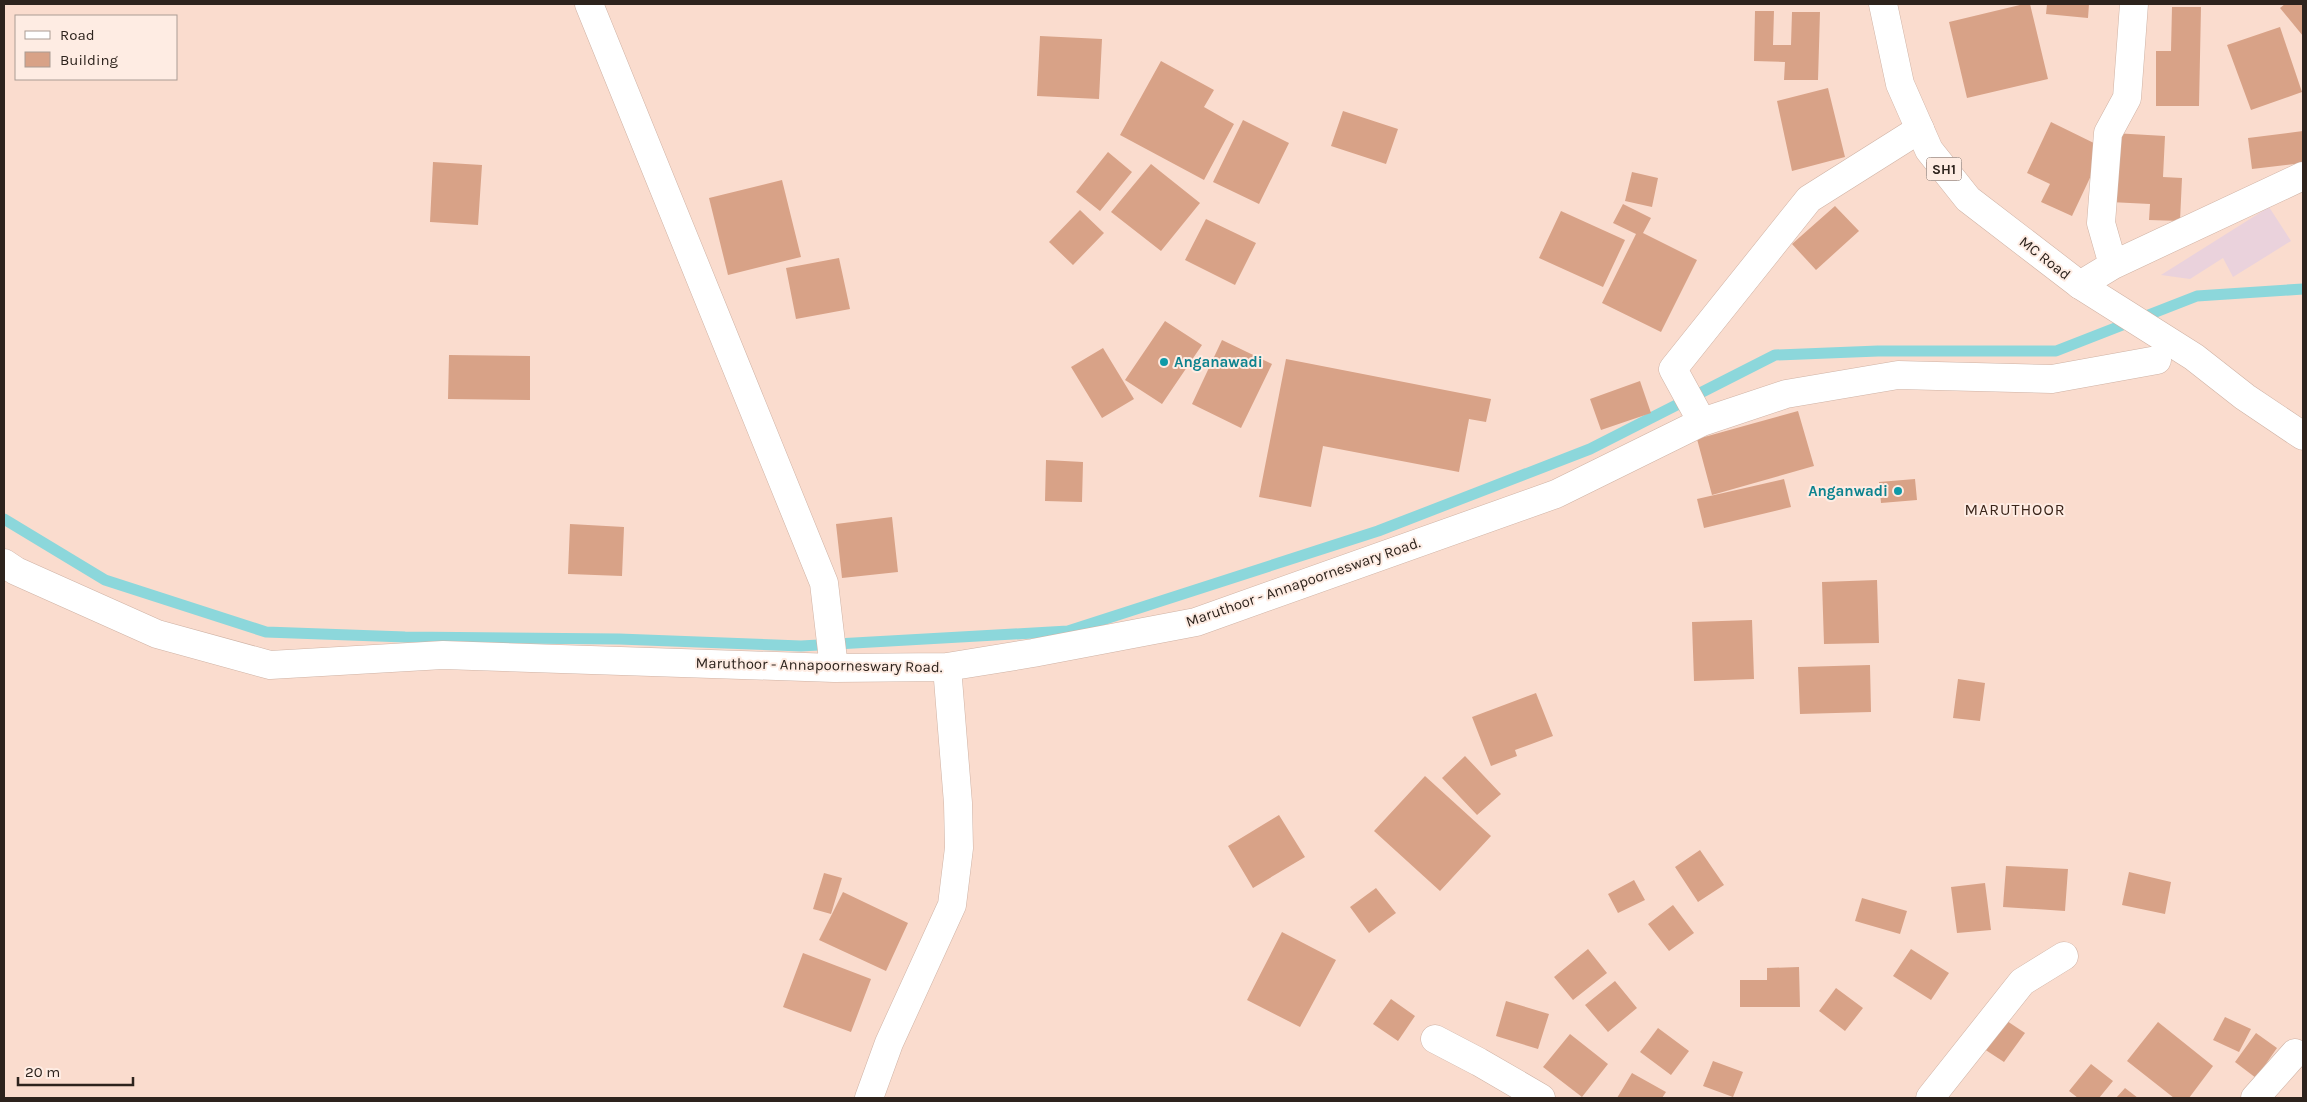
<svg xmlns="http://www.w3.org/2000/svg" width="2307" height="1102" font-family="Karla,sans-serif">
<rect width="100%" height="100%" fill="#fadcce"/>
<path fill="#ead2dc" d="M2269,207l22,34 -58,36 -10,-19 -33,21 -29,-4z"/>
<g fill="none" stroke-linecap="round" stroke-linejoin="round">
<path stroke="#8cd7db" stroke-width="11" d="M4,519l101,61 161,52 139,5 214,2 182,7 267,-15 310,-100 212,-82 185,-94 103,-4h178l141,-55 106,-7"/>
</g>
<path fill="#d8a287" d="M2024,4h6l18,75 -81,19 -18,-76z
M2047,4h42l-1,14 -42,-4z
M2285,4h18v32l-23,-28z
M2172,7h29l-2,99h-43v-55h15z
M1755,11h19l-1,34h18l1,-33h28l-2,68h-34l1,-18 -31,-1z
M2280,27l22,65 -51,18 -24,-65z
M1040,36l62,3 -3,60 -62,-3z
M1161,61l53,29 -10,17 30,17 -30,56 -84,-45z
M1828,88l17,69 -53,14 -15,-70z
M1343,111l55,18 -12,35 -55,-18z
M1243,120l46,23 -30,61 -46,-22z
M2051,122l53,26 -32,68 -31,-14 9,-18 -23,-11z
M2303,131v32l-51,6 -4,-31z
M2113,133l52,3 -2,41 19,1 -2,43 -31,-1 1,-16 -40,-2z
M1108,152l24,20 -32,39 -24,-19z
M433,162l49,3 -4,60 -48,-3z
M1151,164l49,39 -39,48 -50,-39z
M1632,172l26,6 -6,29 -27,-6z
M782,180l19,77 -73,18 -19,-77z
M1623,204l28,14 -8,15 54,27 -36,72 -59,-29 34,-69 -23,-11z
M1835,206l24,25 -43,39 -24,-26z
M1080,210l24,23 -31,32 -24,-23z
M1561,211l64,29 -22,47 -64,-29z
M1206,219l50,24 -21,42 -50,-25z
M839,258l11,51 -54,10 -10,-51z
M1165,321l37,24 -40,59 -37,-24z
M1222,340l50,24 -31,64 -49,-24z
M1103,348l31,51 -32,19 -31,-51z
M449,355l81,1v44l-82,-1z
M1286,359l205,40 -5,23 -17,-3 -10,53 -136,-26 -12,61 -52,-10z
M1640,381l11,32 -50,17 -11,-31z
M1798,411l16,55 -102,29 -15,-56z
M1046,460l37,2 -1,40 -37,-1z
M1784,479l7,28 -87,21 -7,-29z
M1915,479l2,21 -36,3 -2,-21z
M892,517l6,55 -56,6 -6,-54z
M570,524l54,3 -2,49 -54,-2z
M1877,580l2,63 -55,1 -2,-62z
M1752,620l2,59 -60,2 -2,-59z
M1870,665l1,47 -71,2 -2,-47z
M1958,679l27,4 -5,38 -27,-3z
M1536,693l17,43 -38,14 2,6 -26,10 -19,-49z
M1465,756l36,38 -24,21 -35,-37z
M1425,776l66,60 -51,55 -66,-60z
M1279,815l26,42 -52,31 -25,-42z
M1700,850l24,35 -26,17 -23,-35z
M2006,866l62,3 -3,42 -62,-4z
M2129,872l42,10 -6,32 -43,-9z
M824,873l18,5 -11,36 -18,-5z
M1634,880l11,20 -27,13 -10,-19z
M1985,883l6,47 -34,3 -6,-46z
M1376,888l20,25 -27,20 -19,-26z
M843,892l65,31 -22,48 -67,-31z
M1862,898l45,13 -7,23 -45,-13z
M1673,905l21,28 -25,18 -21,-27z
M1282,932l54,28 -36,67 -53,-27z
M1588,949l19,24 -34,27 -19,-23z
M1911,949l38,24 -18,27 -38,-24z
M803,953l68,26 -20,53 -68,-25z
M1799,967l1,40h-60v-27h27v-12z
M1615,981l22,27 -29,24 -23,-27z
M1836,988l27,20 -18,23 -26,-20z
M1391,999l24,17 -17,25 -25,-17z
M1506,1001l43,13 -11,35 -42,-13z
M2001,1017l24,16 -21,29 -23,-15z
M2225,1017l26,12 -12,23 -26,-12z
M2158,1022l55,44 -24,32h-15l-47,-37z
M1658,1028l31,23 -18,24 -31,-23z
M2256,1033l21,15 -21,30 -21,-16z
M1570,1034l38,30 -26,33 -39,-30z
M1713,1061l30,11 -10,25 -30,-11z
M2091,1064l22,17 -14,17h-21l-9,-7z
M1632,1073l34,19 -4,6h-45z
M2125,1088l13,10h-22z"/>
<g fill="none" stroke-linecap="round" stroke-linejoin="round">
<g stroke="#cfb2a4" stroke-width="29">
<path id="minor" d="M589,4l235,579 10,85
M2113,265l-12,-42 7,-90 19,-35 7,-94
M2080,285l33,-20 190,-89
M1702,422l-29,-53 136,-170 111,-70
M4,563l12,8 141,63 113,31 173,-10 391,13 113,-1 86,-14 163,-31 360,-128 146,-72 84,-28 112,-19 154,4 105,-19
M1435,1039l44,23 62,36
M869,1098l20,-55 63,-138 7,-57 -1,-45 -11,-136
M1930,1098l92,-116 42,-26
M2255,1098l40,-45"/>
</g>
<g stroke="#cfb2a4" stroke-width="29">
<path id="primary" d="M1883,4l17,80 29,66 39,49 112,86 114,72 51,40 58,39"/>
</g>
<use href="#minor" stroke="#fff" stroke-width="28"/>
<use href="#primary" stroke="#fff" stroke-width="28"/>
</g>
<g fill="#0f9aa8" stroke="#feece3" stroke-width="2">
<circle cx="1164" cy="362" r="5"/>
<circle cx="1898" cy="491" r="5"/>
</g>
<g text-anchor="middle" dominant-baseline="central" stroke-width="4" stroke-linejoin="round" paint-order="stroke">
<rect fill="#feece3" stroke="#6c5f58" stroke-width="1" x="1926.5" y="157.5" width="35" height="23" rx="4"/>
<g font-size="14" font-weight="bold" fill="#2d231d">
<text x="1944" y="169">SH1</text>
</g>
<g font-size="15" fill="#2d231d" stroke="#feece3">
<text transform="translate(2045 258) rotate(38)">MC Road</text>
<text transform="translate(1303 582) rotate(-19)">Maruthoor - Annapoorneswary Road.</text>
<text transform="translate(819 665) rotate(1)">Maruthoor - Annapoorneswary Road.</text>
</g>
<g font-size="15" font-weight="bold" fill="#0d838f" stroke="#feece3" text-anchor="start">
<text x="1174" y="362">Anganawadi</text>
<text x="1888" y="491" text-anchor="end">Anganwadi</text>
</g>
<g font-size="16" letter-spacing="1" fill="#3b251a" stroke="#feece3">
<text x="2015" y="509">MARUTHOOR</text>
</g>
</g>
<rect width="2307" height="1102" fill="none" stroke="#2d231d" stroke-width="10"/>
<rect x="15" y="15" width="162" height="65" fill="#feece3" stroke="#aa9c94"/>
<rect x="25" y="31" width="25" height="8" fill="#ffffff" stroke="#aa9c94"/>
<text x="60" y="40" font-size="15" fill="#2d231d">Road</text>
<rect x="25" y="52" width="25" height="15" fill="#d8a287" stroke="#aa9c94"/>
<text x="60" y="65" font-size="15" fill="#2d231d">Building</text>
<path d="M18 1077v8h115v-8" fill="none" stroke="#2d231d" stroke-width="2.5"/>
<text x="25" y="1077" font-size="15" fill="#2d231d" stroke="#feece3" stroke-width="4" paint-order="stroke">20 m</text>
</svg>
